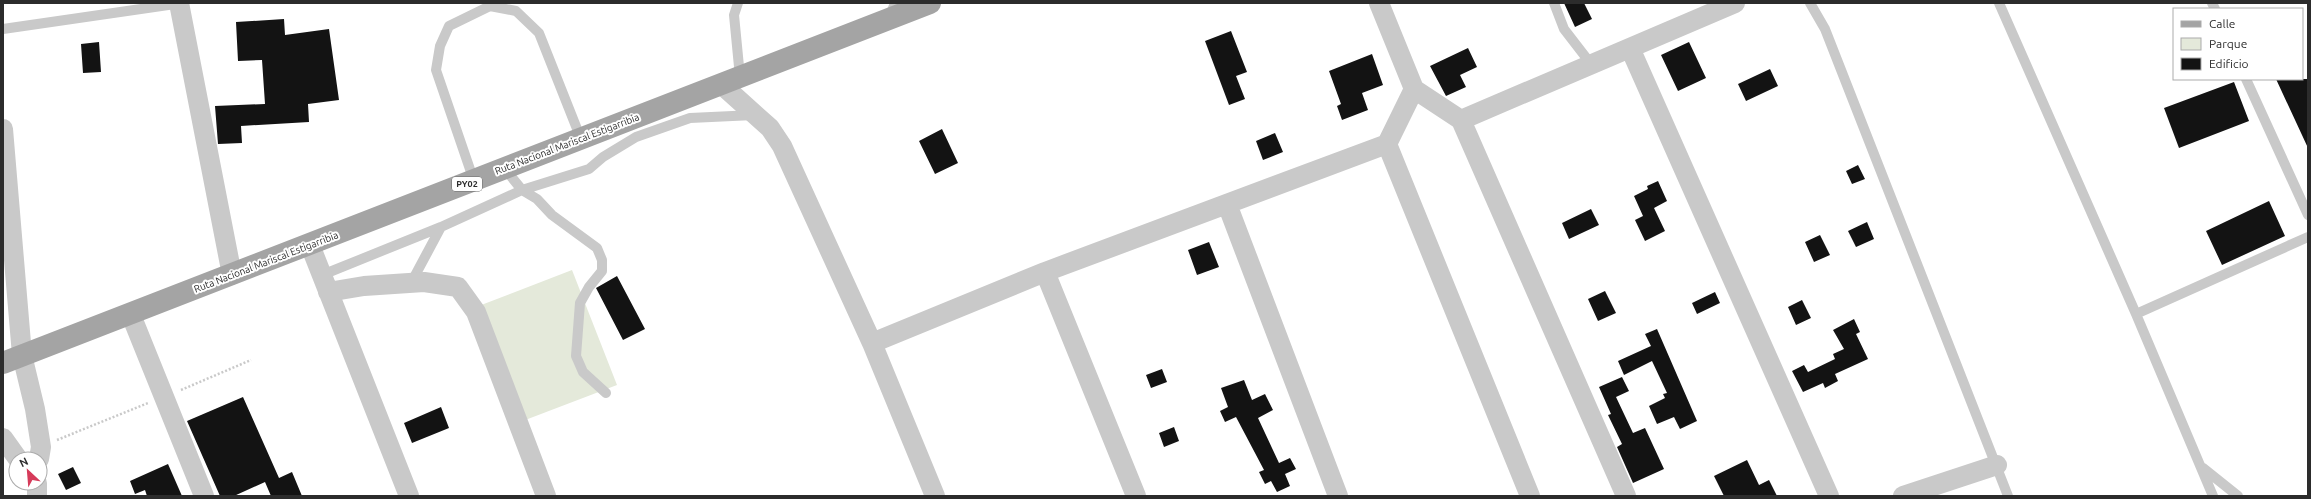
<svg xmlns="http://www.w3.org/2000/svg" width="2311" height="499" font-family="Ubuntu,sans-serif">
<rect width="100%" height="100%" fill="#fff"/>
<path fill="#e4e9da" d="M572,270l45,115 -97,37 -44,-115z"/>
<path fill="#131313" d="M1564,3h20l8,16 -17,8z
M284,19l1,16 44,-6 10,71 -31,4 1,18 -68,4 1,17 -24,1 -3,-38 50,-2 -3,-44 -24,1 -2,-39z
M1231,31l16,41 -11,4 9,23 -16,6 -24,-64z
M99,42l2,30 -18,1 -2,-29z
M1689,42l17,36 -28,13 -17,-36z
M1468,48l9,19 -17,8 6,12 -20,9 -16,-30z
M1372,54l11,31 -21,8 6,17 -26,10 -5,-14 4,-2 -12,-33z
M1770,69l8,17 -32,15 -8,-17z
M2276,79h32v69z
M2234,82l15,39 -70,27 -15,-40z
M942,129l16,34 -23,11 -16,-33z
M1275,133l8,19 -20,8 -7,-19z
M1858,165l7,14 -13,5 -6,-13z
M1658,181l9,20 -13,7 11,23 -20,10 -10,-21 8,-4 -9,-20 14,-7 -1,-3z
M2269,201l16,35 -63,29 -16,-34z
M1591,209l8,16 -30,14 -7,-16z
M1867,222l7,17 -18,8 -8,-16z
M1820,235l10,20 -16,7 -9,-20z
M1209,242l10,25 -22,8 -9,-25z
M617,276l28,53 -22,11 -27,-52z
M1605,291l11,22 -18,8 -10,-22z
M1715,292l5,11 -23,11 -5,-11z
M1802,300l9,18 -15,7 -8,-18z
M1854,319l6,13 -4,2 12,25 -33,15 3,7 -13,7 -2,-5 -20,9 -11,-21 12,-6 4,7 27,-13 -2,-5 11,-5 -11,-19z
M1657,329l40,92 -17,8 -6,-12 -17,7 -8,-18 16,-8 -2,-4 4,-1 -15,-32 -28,14 -6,-14 33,-15 -6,-12z
M1162,369l5,13 -16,6 -5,-13z
M1622,377l7,14 -13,6 17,36 12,-5 19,41 -31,14 -16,-36 5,-3 -14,-29 3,-1 -12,-27z
M1244,380l8,20 13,-6 8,16 -15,8 21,45 11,-5 6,11 -11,5 5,12 -13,6 -6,-11 -6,3 -6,-12 5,-2 -28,-53 -11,5 -5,-11 8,-4 -7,-19z
M243,397l36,81 13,-6 10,24h-31l-6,-14 -31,14h-14l-33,-75z
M441,407l8,21 -37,15 -8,-20z
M1174,427l5,14 -15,6 -5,-14z
M1747,460l12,25 10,-5 8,16h-53l-10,-20z
M168,464l14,32h-35l-2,-6 -10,4 -5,-13z
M73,467l8,16 -15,7 -8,-16z"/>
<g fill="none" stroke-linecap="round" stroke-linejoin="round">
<path stroke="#c9c9c9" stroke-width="2.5" stroke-dasharray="2 2" stroke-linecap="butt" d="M181,390l70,-30
M57,440l91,-37"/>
<path stroke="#c9c9c9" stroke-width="10" d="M738,3l-4,12 6,62
M1554,3l10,26 27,35
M1810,3l15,26 183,467
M1999,3l137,311 77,182
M2212,3l3,6
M889,18l6,-15
M3,29l179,-26
M2246,79l62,136
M505,169l17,21 15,9 15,16 45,33 5,12v11l-13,16 -9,16 -4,53 7,16 23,21
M474,181l-38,-111 4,-24 9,-20 41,-20 26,5 23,22 42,106
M322,275l119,-48 81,-37 67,-21 14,-12 33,-20 54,-19 64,-3
M411,283l30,-56
M2136,314l172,-77
M2203,468l35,28"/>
<path stroke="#c9c9c9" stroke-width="20" d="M179,3l53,272
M1379,3l35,86 47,31 274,-117
M1630,48l199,448
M721,84l49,44 12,18 90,197 63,153
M1461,120l165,376
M3,129l19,226 13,54 6,38 -2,12
M1387,144l143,352
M1227,204l111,292
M310,245l99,251
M1045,272l91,224
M328,292l36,-6 60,-4 34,5 18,25 70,184
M131,315l73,181
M872,343l173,-71 342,-128 27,-55
M3,438l15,21
M37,483v13
M1903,496l94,-31"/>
<path stroke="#a4a4a4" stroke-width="22" d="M3,363l927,-360"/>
</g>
<g text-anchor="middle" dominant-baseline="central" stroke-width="4" stroke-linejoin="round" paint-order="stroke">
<rect fill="#fff" stroke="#6b6b6b" stroke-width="1" x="452" y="177" width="30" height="14" rx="3"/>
<g font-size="9" font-weight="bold" fill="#2c2c2c">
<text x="467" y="184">PY02</text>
</g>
<g font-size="10" fill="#2c2c2c" stroke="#fff">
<text transform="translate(567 144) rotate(-21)">Ruta Nacional Mariscal Estigarribia</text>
<text transform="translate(266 262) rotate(-21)">Ruta Nacional Mariscal Estigarribia</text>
</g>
</g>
<rect width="2311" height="499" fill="none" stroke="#2c2c2c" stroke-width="8"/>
<rect x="2173" y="8" width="130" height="72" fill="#ffffff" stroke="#ababab"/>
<rect x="2181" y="21" width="20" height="6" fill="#a4a4a4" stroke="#ababab"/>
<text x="2209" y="28" font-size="12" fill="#2c2c2c">Calle</text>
<rect x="2181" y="38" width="20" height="12" fill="#e4e9da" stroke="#ababab"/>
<text x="2209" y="48" font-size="12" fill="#2c2c2c">Parque</text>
<rect x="2181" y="58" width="20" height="12" fill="#131313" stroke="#ababab"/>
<text x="2209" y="68" font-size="12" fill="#2c2c2c">Edificio</text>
<g transform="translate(28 471) rotate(334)"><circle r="19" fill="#ffffff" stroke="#ababab"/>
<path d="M0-3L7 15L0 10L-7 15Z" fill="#d63b5a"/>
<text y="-6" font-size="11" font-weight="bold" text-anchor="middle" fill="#2c2c2c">N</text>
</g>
</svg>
